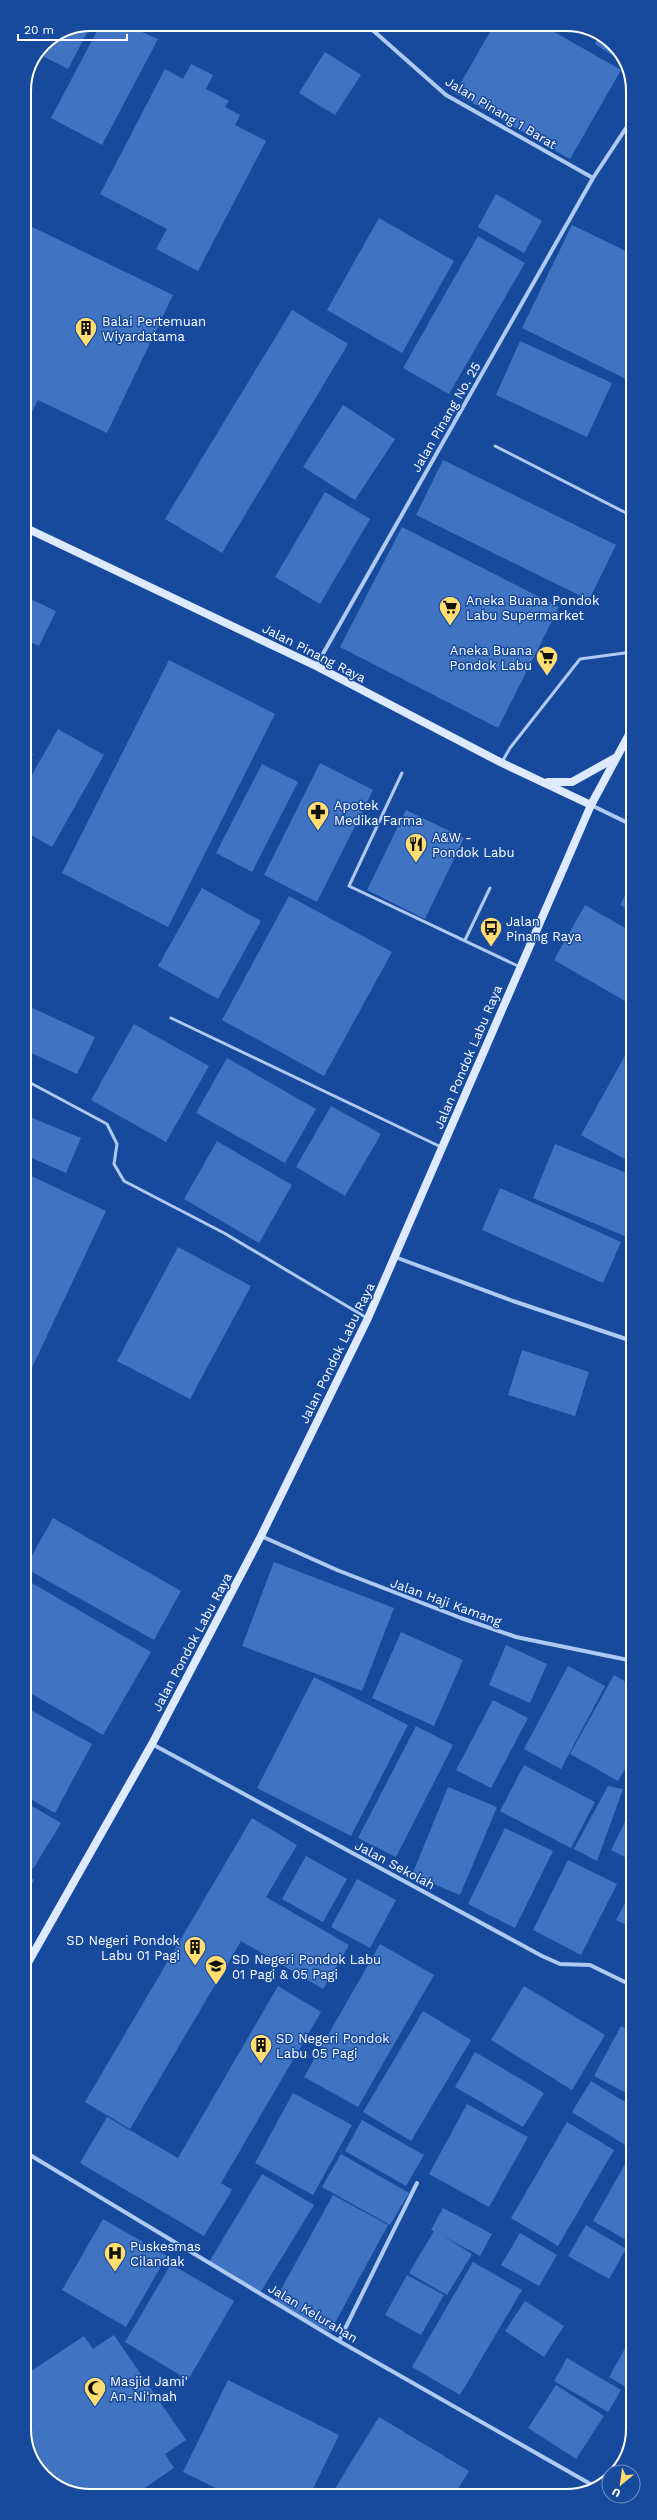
<svg xmlns="http://www.w3.org/2000/svg" width="657" height="2520" font-family="'Work Sans',sans-serif">
<rect width="100%" height="100%" fill="#174a9c"/>
<path fill="#4074c2" d="M494,25h48l79,45 -51,89 -115,-66z
M133,28l25,11 -56,106 -51,-27 47,-89z
M65,29h24l-21,40 -31,-16 7,-10z
M599,36l14,7 10,19 -28,-18z
M325,52l36,23 -26,40 -36,-22z
M191,64l22,11 -7,14 23,12 -4,6 15,8 -5,10 31,16 -68,130 -42,-22 11,-20 -67,-35 65,-125 18,10z
M496,194l46,27 -18,32 -46,-26z
M379,218l75,43 -52,92 -75,-43z
M24,223l149,72 -66,138 -69,-33 -14,27z
M572,225l60,29v128l-110,-54z
M478,236l47,27 -76,131 -46,-26z
M292,310l56,34 -126,209 -57,-34z
M520,341l92,42 -25,54 -91,-42z
M343,405l52,34 -40,61 -52,-33z
M443,460l173,85 -27,55 -173,-85z
M325,492l45,27 -50,85 -45,-27z
M402,527l157,80 -61,121 -158,-81z
M24,596l32,15 -17,35 -15,-7z
M169,660l106,54 -107,213 -106,-54z
M58,729l46,26 -52,92 -28,-16v-42z
M24,750l9,4 -9,19z
M320,763l53,27 -56,112 -53,-27z
M262,764l36,18 -46,90 -36,-19z
M406,810l58,28 -39,81 -58,-29z
M632,882v30l-12,-7z
M202,888l59,33 -43,78 -60,-33z
M289,896l103,56 -68,124 -102,-56z
M585,905l47,27v73l-78,-45z
M24,1004l71,33 -18,37 -52,-24z
M134,1024l75,42 -43,76 -75,-42z
M632,1043v120l-51,-28z
M227,1058l89,51 -31,54 -89,-50z
M331,1106l50,28 -36,62 -49,-29z
M25,1115l56,23 -15,35 -41,-18z
M217,1141l75,44 -33,58 -75,-44z
M555,1144l77,31v50l-5,12 -94,-39z
M25,1173l81,38 -79,167 -2,-2z
M500,1188l121,54 -18,41 -121,-53z
M178,1247l73,39 -61,113 -73,-38z
M522,1350l67,22 -14,44 -67,-21z
M53,1518l128,73 -27,49 -129,-72z
M274,1562l120,46 -32,83 -120,-45z
M25,1579l126,73 -48,83 -78,-45z
M401,1632l62,28 -29,66 -62,-28z
M506,1645l41,19 -17,39 -41,-18z
M568,1666l37,20 -44,83 -37,-20z
M614,1675l19,11v69l-15,26 -48,-27z
M314,1677l94,48 -57,111 -94,-48z
M493,1700l35,18 -37,70 -35,-18z
M25,1707l67,37 -37,69 -30,-17z
M416,1726l37,19 -57,112 -38,-19z
M524,1765l71,37 -24,46 -71,-37z
M608,1786l15,3 -26,72 -23,-12z
M448,1787l49,20 -37,88 -48,-20z
M25,1802l36,21 -28,46 -8,-5z
M633,1806v55l-22,-11z
M252,1818l45,27 -31,52 83,48 -26,44 -82,-48 -111,188 -45,-27z
M505,1828l48,23 -38,77 -47,-24z
M306,1856l41,23 -24,43 -41,-23z
M568,1860l49,24 -36,71 -48,-25z
M25,1875l9,5 -9,15z
M357,1879l39,21 -26,48 -39,-21z
M633,1888v40l-17,-8z
M380,1944l54,31 -76,132 -54,-30z
M633,1973v9l-4,-2z
M278,1986l43,26 -100,171 11,7 -28,46 -124,-73 27,-46 71,41z
M524,1986l81,49 -33,55 -81,-50z
M423,2011l48,29 -60,101 -48,-29z
M621,2026l12,7v48l-7,12 -32,-17z
M475,2052l69,41 -21,34 -68,-40z
M591,2081l42,26v26l-8,12 -53,-33z
M293,2093l59,32 -39,70 -58,-32z
M467,2104l61,33 -39,70 -60,-33z
M362,2120l62,35 -18,31 -61,-35z
M567,2122l47,28 -56,96 -47,-28z
M341,2154l68,39 -19,32 -68,-38z
M625,2164l8,4v60l-7,12 -33,-19z
M262,2174l52,31 -54,88 -51,-31z
M333,2195l55,30 -58,107 -56,-30z
M443,2208l49,26 -12,22 -37,-20 29,18 -25,41 -38,-22 25,-42 -3,-1z
M103,2219l64,37 -41,71 -64,-37z
M586,2225l40,24 -17,30 -41,-23z
M520,2233l37,22 -18,31 -38,-21z
M633,2247v17l-7,-4z
M473,2262l49,28 -62,105 -48,-28z
M171,2264l63,37 -46,79 -63,-38z
M407,2275l37,20 -23,40 -36,-20z
M525,2301l39,25 -20,31 -39,-26z
M633,2334v57l-24,-14z
M114,2335l72,105 -21,14 9,14 -41,28h-47l-40,-17 -21,-37v-67l59,-39 9,13z
M567,2358l54,32 -13,22 -54,-31z
M228,2380l111,55 -29,60 -78,1 -49,-24z
M556,2385l48,31 -28,43 -48,-31z
M379,2417l90,54 -15,24h-123z"/>
<g fill="none" stroke-linecap="round" stroke-linejoin="round">
<path stroke="#aec9f2" stroke-width="3" d="M495,446l137,70
M502,762l8,-14 70,-89 52,-7
M402,773l-53,113 171,81
M465,940l25,-52
M171,1018l270,129
M25,1080l82,44 10,20 -3,20 10,17 100,52 143,85"/>
<path stroke="#aec9f2" stroke-width="4" d="M368,26l78,69 147,83
M316,666l277,-488 39,-59
M591,805l41,20
M395,1257l118,44 119,40
M261,1536l76,34 124,48 55,19 117,24
M152,1744l390,212 18,8 30,1 43,21
M25,2152l314,189 255,145
M339,2341l78,-158"/>
<path stroke="#dde9fc" stroke-width="8" d="M24,527l292,139 186,97 89,42
M548,782h24l43,-24
M25,1968l127,-224 109,-208 107,-218 223,-513 41,-76"/>
</g>
<defs>
<g id="building-pin" transform="scale(1.15)"><path d="M0 17L-7.5 6A9.5 9.5 0 1 1 7.5 6Z" fill="#ffdd6f" stroke="#174a9c"/><path d="M-4-6H4V6H1V3H-1V6H-4ZM-2.5-4.3h1.7v1.8h-1.7ZM.8-4.3h1.7v1.8H.8ZM-2.5-1h1.7V.8h-1.7ZM.8-1h1.7V.8H.8Z" fill="#111"/></g>
<g id="supermarket-pin" transform="scale(1.15)"><path d="M0 17L-7.5 6A9.5 9.5 0 1 1 7.5 6Z" fill="#ffdd6f" stroke="#174a9c"/><path d="M-6-5.5h2.5l.6 2H6L4.5 2H-2.5L-4.4-4H-6ZM-1.5 3.2a1.3 1.3 0 1 0 .1 0ZM3 3.2a1.3 1.3 0 1 0 .1 0Z" fill="#111"/></g>
<g id="pharmacy-pin" transform="scale(1.15)"><path d="M0 17L-7.5 6A9.5 9.5 0 1 1 7.5 6Z" fill="#ffdd6f" stroke="#174a9c"/><path d="M-2-6h4v4h4v4h-4v4h-4v-4h-4v-4h4Z" fill="#111"/></g>
<g id="restaurant-pin" transform="scale(1.15)"><path d="M0 17L-7.5 6A9.5 9.5 0 1 1 7.5 6Z" fill="#ffdd6f" stroke="#174a9c"/><path d="M-5-6h1v4h1v-4h1v4h1v-4h1v5L-1.5 .5V6h-2V.5L-5-1ZM5-6V6H3V1.5H1.5Q1.5-4 5-6Z" fill="#111"/></g>
<g id="bus-pin" transform="scale(1.15)"><path d="M0 17L-7.5 6A9.5 9.5 0 1 1 7.5 6Z" fill="#ffdd6f" stroke="#174a9c"/><path d="M-5-6H5V4H4V6H2V4H-2V6H-4V4H-5ZM-3.5-4V0h7V-4ZM-3.5 1.2v1.5H-2V1.2ZM2 1.2v1.5H3.5V1.2Z" fill="#111"/></g>
<g id="school-pin" transform="scale(1.15)"><path d="M0 17L-7.5 6A9.5 9.5 0 1 1 7.5 6Z" fill="#ffdd6f" stroke="#174a9c"/><path d="M0-5L7-2L0 1L-7-2ZM-4 1L0 2.5L4 1V4Q0 6-4 4Z" fill="#111"/></g>
<g id="hospital-pin" transform="scale(1.15)"><path d="M0 17L-7.5 6A9.5 9.5 0 1 1 7.5 6Z" fill="#ffdd6f" stroke="#174a9c"/><path d="M-5-5h3v3.5h4V-5h3V5h-3V1.5h-4V5h-3Z" fill="#111"/></g>
<g id="mosque-pin" transform="scale(1.15)"><path d="M0 17L-7.5 6A9.5 9.5 0 1 1 7.5 6Z" fill="#ffdd6f" stroke="#174a9c"/><path d="M3.5-4.9A6 6 0 1 0 3.5 4.9A5 5 0 1 1 3.5-4.9Z" fill="#111"/></g>
</defs>
<g fill-rule="evenodd">
<use href="#building-pin" x="86" y="328"/>
<use href="#supermarket-pin" x="450" y="607"/>
<use href="#supermarket-pin" x="547" y="657"/>
<use href="#pharmacy-pin" x="318" y="812"/>
<use href="#restaurant-pin" x="416" y="844"/>
<use href="#bus-pin" x="491" y="928"/>
<use href="#building-pin" x="195" y="1947"/>
<use href="#school-pin" x="216" y="1966"/>
<use href="#building-pin" x="261" y="2045"/>
<use href="#hospital-pin" x="115" y="2253"/>
<use href="#mosque-pin" x="95" y="2388"/>
</g>
<g text-anchor="middle" dominant-baseline="central" stroke-width="3" stroke-linejoin="round" paint-order="stroke">
<g font-size="13" fill="#fff" stroke="#174a9c">
<text transform="translate(501 113) rotate(31)">Jalan Pinang 1 Barat</text>
<text transform="translate(446 417) rotate(-60)">Jalan Pinang No. 25</text>
<text transform="translate(314 653) rotate(27)">Jalan Pinang Raya</text>
<text transform="translate(468 1057) rotate(-67)">Jalan Pondok Labu Raya</text>
<text transform="translate(337 1353) rotate(-64)">Jalan Pondok Labu Raya</text>
<text transform="translate(446 1602) rotate(20)">Jalan Haji Kamang</text>
<text transform="translate(192 1642) rotate(-62)">Jalan Pondok Labu Raya</text>
<text transform="translate(395 1865) rotate(28)">Jalan Sekolah</text>
<text transform="translate(313 2313) rotate(31)">Jalan Kelurahan</text>
</g>
<g font-size="13" fill="#fff" stroke="#174a9c" text-anchor="start">
<text x="102" y="321">Balai Pertemuan<tspan x="102" dy="15">Wiyardatama</tspan></text>
<text x="466" y="600">Aneka Buana Pondok<tspan x="466" dy="15">Labu Supermarket</tspan></text>
<text x="532" y="650" text-anchor="end">Aneka Buana<tspan x="532" dy="15">Pondok Labu</tspan></text>
<text x="334" y="805">Apotek<tspan x="334" dy="15">Medika Farma</tspan></text>
<text x="432" y="837">A&amp;W -<tspan x="432" dy="15">Pondok Labu</tspan></text>
<text x="506" y="921">Jalan<tspan x="506" dy="15">Pinang Raya</tspan></text>
<text x="180" y="1940" text-anchor="end">SD Negeri Pondok<tspan x="180" dy="15">Labu 01 Pagi</tspan></text>
<text x="232" y="1959">SD Negeri Pondok Labu<tspan x="232" dy="15">01 Pagi &amp; 05 Pagi</tspan></text>
<text x="276" y="2038">SD Negeri Pondok<tspan x="276" dy="15">Labu 05 Pagi</tspan></text>
<text x="130" y="2246">Puskesmas<tspan x="130" dy="15">Cilandak</tspan></text>
<text x="110" y="2381">Masjid Jami'<tspan x="110" dy="15">An-Ni'mah</tspan></text>
</g>
</g>
<path d="M0 0H657V2520H0ZM91 31H566A60 60 0 0 1 626 91V2429A60 60 0 0 1 566 2489H91A60 60 0 0 1 31 2429V91A60 60 0 0 1 91 31Z" fill="#174a9c" fill-rule="evenodd"/>
<path fill="none" stroke="#fff" stroke-width="2" d="M91 31H566A60 60 0 0 1 626 91V2429A60 60 0 0 1 566 2489H91A60 60 0 0 1 31 2429V91A60 60 0 0 1 91 31Z"/>
<g transform="translate(621 2484) rotate(209)"><circle r="19" fill="#174a9c" stroke="#7492c4"/>
<path d="M0-3L7 15L0 10L-7 15Z" fill="#ffdd6f"/>
<text y="-6" font-size="11" font-weight="bold" text-anchor="middle" fill="#ffffff">U</text>
</g>
<path d="M18 34v6h109v-6" fill="none" stroke="#ffffff" stroke-width="2"/>
<text x="24" y="34" font-size="12" fill="#ffffff" stroke="#174a9c" stroke-width="3" paint-order="stroke">20 m</text>
</svg>
